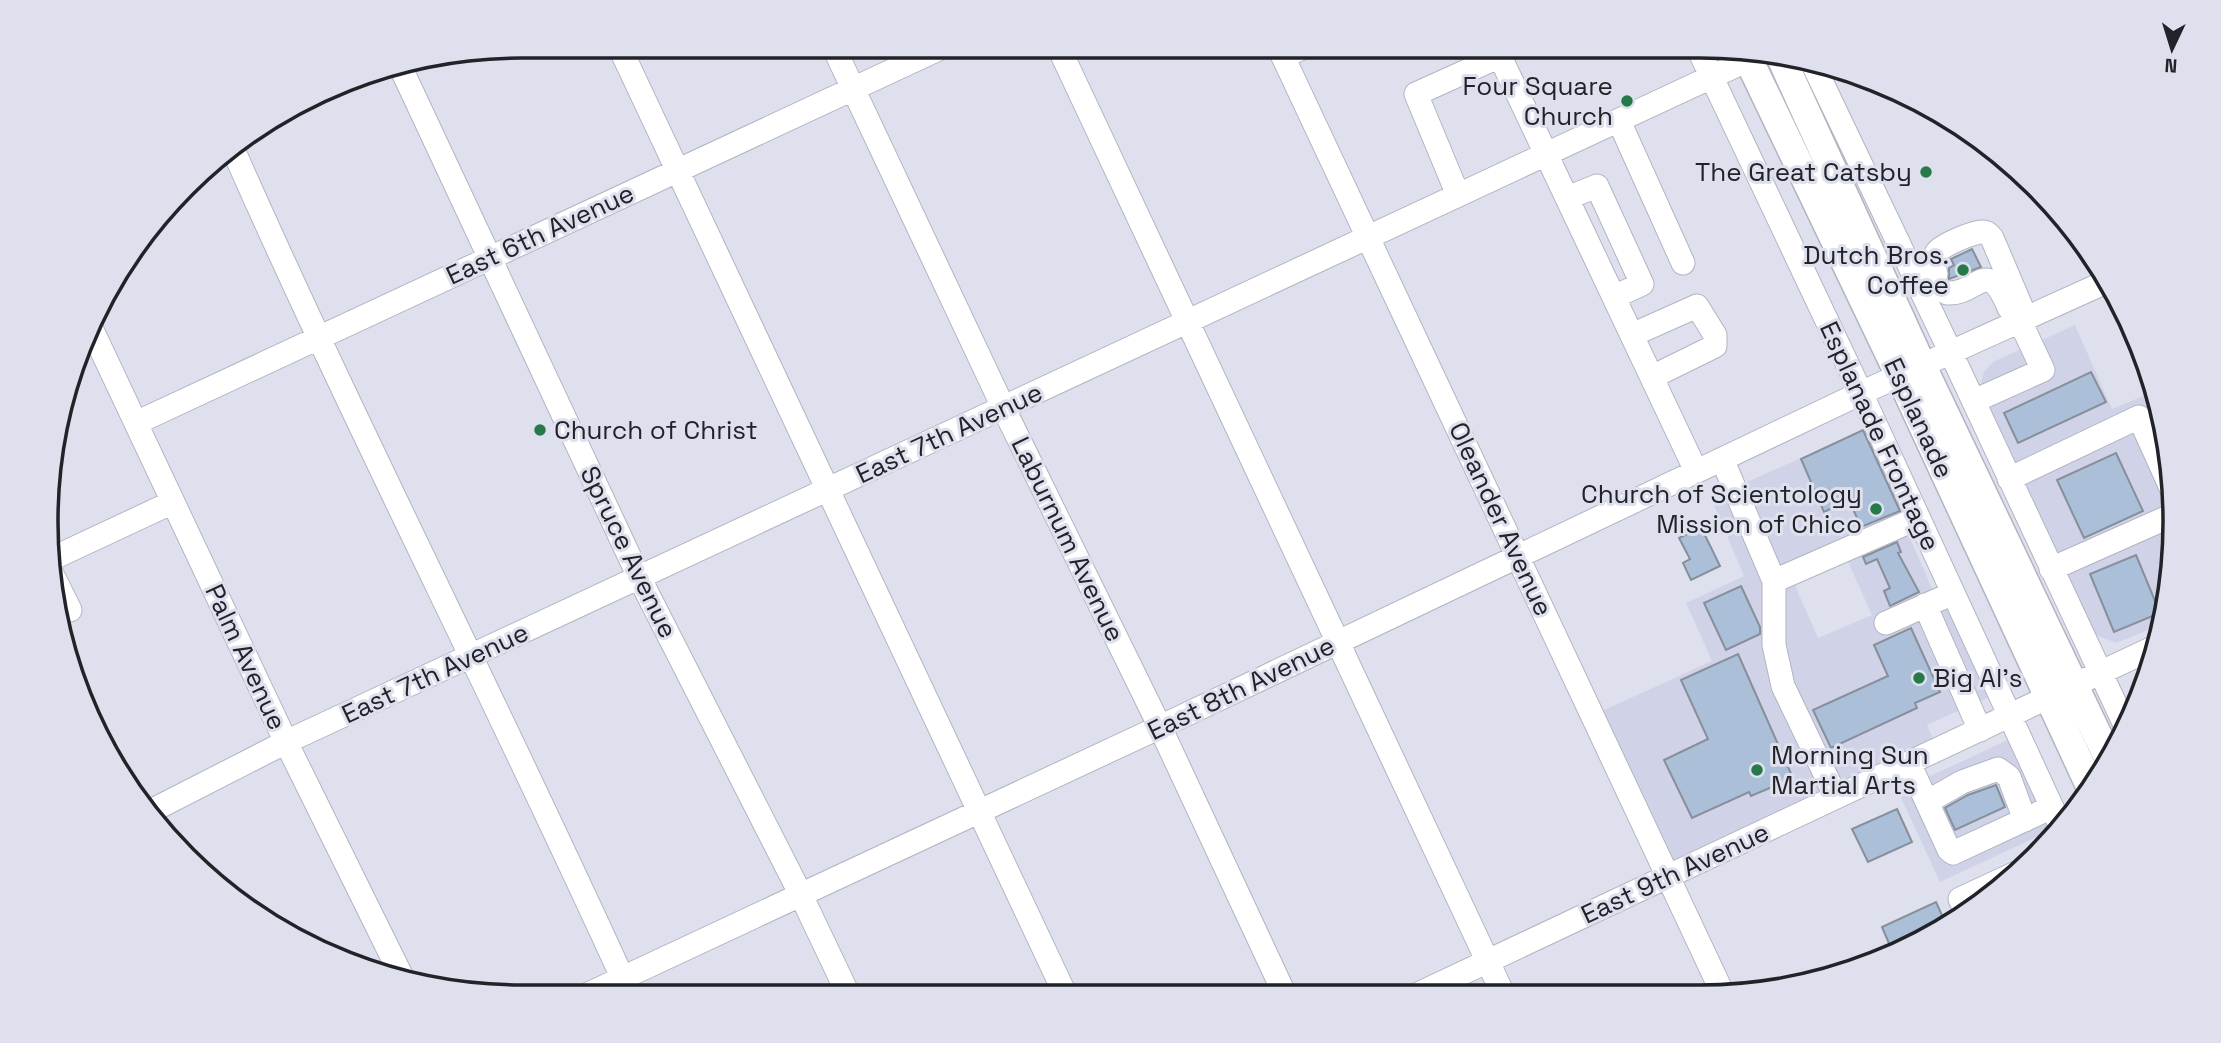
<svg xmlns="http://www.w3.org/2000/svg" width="2221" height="1043" font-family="'Space Grotesk',sans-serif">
<rect width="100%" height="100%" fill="#dee0ee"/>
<path fill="#d0d3e8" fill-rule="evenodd" d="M2075,325l37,84 43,-18 11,37 9,93 -9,93 -3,10 -47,19 -20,-8 -116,-248 4,-15 9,-10z
M1868,428l42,93 -6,3 35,81 9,-3 43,94 -64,29 7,16 -263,121 -69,-151 110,-50 -26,-58 58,-27 -33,-78zM1843,551l29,64 -54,23 -28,-64z
M2010,739l42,91 -112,52 -42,-91z"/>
<path fill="#abbfd9" stroke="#878f9a" stroke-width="2" d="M1972,249l9,18 -32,12v-11l5,-3 -3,-6z
M2091,372l15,30 -88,41 -14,-30z
M1863,430l37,81 -39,16 -12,-27 -25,12 -23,-53z
M2116,453l27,58 -59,27 -27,-58z
M1701,527l19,39 -29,14 -8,-17 7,-4 -11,-21z
M1897,542l4,10 -3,1 21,39 -29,14 -6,-15 6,-3 -13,-29 -11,5 -3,-7z
M2136,555l24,58 -46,19 -24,-58z
M1741,586l19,41v7l-34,16 -22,-47z
M1911,628l29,64 -25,11 2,5 -86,40 -18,-38 75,-34 -14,-31z
M1738,654l55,124 -42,18 -2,-4 -57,26 -28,-58 44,-21 -27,-59z
M1996,785l9,22 -50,23 -10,-22 23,-13z
M1897,809l15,33 -44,20 -16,-33z
M1936,902l10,22 -24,14 -2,-6 -30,14 -8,-19z"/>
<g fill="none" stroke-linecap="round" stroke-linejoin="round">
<g stroke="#b2b4c1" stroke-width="25">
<path id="minor" d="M619,46l447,950
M833,46l170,361 157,320 125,268
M1058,46l445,948
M1278,46l445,948
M1495,46l201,425
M1697,46l164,347 200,434
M1283,56l25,-10
M1811,60l140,293 175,374
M400,66l239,511 162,318 48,101
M1619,121l64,142
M232,147c126,286 270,564 399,850
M1458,195l-42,-101 84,-38
M1567,198l30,-12 45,98 -28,13
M1936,274c-2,-7 -4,-15 1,-22 5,-7 38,-21 46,-20 5,0 5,2 9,6l34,80
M1947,293c31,2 40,-39 62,15
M92,330l194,412 118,239
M1632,335l65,-29 18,29v11l-63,31
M1974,401l69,-31 -23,-49
M136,423l809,-377
M1722,459l52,122v64l9,41 53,111
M2009,479l130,-62 33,73
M49,560l124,-58
M2051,569l124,-55
M50,570l20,40
M1774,581l144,-63
M1925,605l55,125
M1886,623l54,-24
M1909,763l40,87 4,3 99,-46
M1927,802l35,-20 36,-13 11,8 16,43
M151,811l135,-69 1479,-690
M1966,912l-6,-13 56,-26
M1416,995l741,-349
M582,997l578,-270 701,-334 247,-112"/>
</g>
<g stroke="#b2b4c1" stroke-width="31">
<path id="major" d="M1744,50l156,326 191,412
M1779,53l143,313 186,391"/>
</g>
<use href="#minor" stroke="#fff" stroke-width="23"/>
<use href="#major" stroke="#fff" stroke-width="28"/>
</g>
<g fill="#28794a" stroke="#dee0ee" stroke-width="2.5">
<circle cx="1627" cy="101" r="7"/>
<circle cx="1926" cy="172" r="7"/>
<circle cx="1963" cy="270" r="7"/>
<circle cx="540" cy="430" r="7"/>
<circle cx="1876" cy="509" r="7"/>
<circle cx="1919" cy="678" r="7"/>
<circle cx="1757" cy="770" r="7"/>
</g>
<g text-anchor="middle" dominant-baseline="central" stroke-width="6" stroke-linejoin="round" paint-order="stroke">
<g font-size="26" fill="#222328" stroke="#dee0ee" text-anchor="end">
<text x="1613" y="86">Four Square<tspan x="1613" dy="30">Church</tspan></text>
<text x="1912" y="172">The Great Catsby</text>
<text x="1949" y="255">Dutch Bros.<tspan x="1949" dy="30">Coffee</tspan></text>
<text x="554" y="430" text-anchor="start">Church of Christ</text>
<text x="1862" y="494">Church of Scientology<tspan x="1862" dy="30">Mission of Chico</tspan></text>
<text x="1933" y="678" text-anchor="start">Big Al's</text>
<text x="1771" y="755" text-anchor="start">Morning Sun<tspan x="1771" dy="30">Martial Arts</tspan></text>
</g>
<g font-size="26" fill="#222328" stroke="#dee0ee">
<text transform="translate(540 234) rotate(-25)">East 6th Avenue</text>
<text transform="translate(1919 418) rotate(65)">Esplanade</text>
<text transform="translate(949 433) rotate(-25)">East 7th Avenue</text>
<text transform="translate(1880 436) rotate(65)">Esplanade Frontage</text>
<text transform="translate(1501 519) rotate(65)">Oleander Avenue</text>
<text transform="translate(1068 539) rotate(64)">Laburnum Avenue</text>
<text transform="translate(629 552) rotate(64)">Spruce Avenue</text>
<text transform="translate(246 657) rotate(65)">Palm Avenue</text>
<text transform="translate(435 673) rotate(-25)">East 7th Avenue</text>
<text transform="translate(1241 688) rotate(-26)">East 8th Avenue</text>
<text transform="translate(1675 873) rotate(-25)">East 9th Avenue</text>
</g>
</g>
<path d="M0 0H2221V1043H0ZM521 58H1700A463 463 0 0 1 2163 521V522A463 463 0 0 1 1700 985H521A463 463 0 0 1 58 522V521A463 463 0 0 1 521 58Z" fill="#dee0ee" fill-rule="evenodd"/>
<path fill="none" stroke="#222328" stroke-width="3.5" d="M521 58H1700A463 463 0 0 1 2163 521V522A463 463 0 0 1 1700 985H521A463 463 0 0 1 58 522V521A463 463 0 0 1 521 58Z"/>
<g transform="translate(2172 49) rotate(184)" stroke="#dee0ee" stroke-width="5" paint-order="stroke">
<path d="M0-5L12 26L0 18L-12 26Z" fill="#222328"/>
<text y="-10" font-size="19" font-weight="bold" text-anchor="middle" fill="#222328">N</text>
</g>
</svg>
